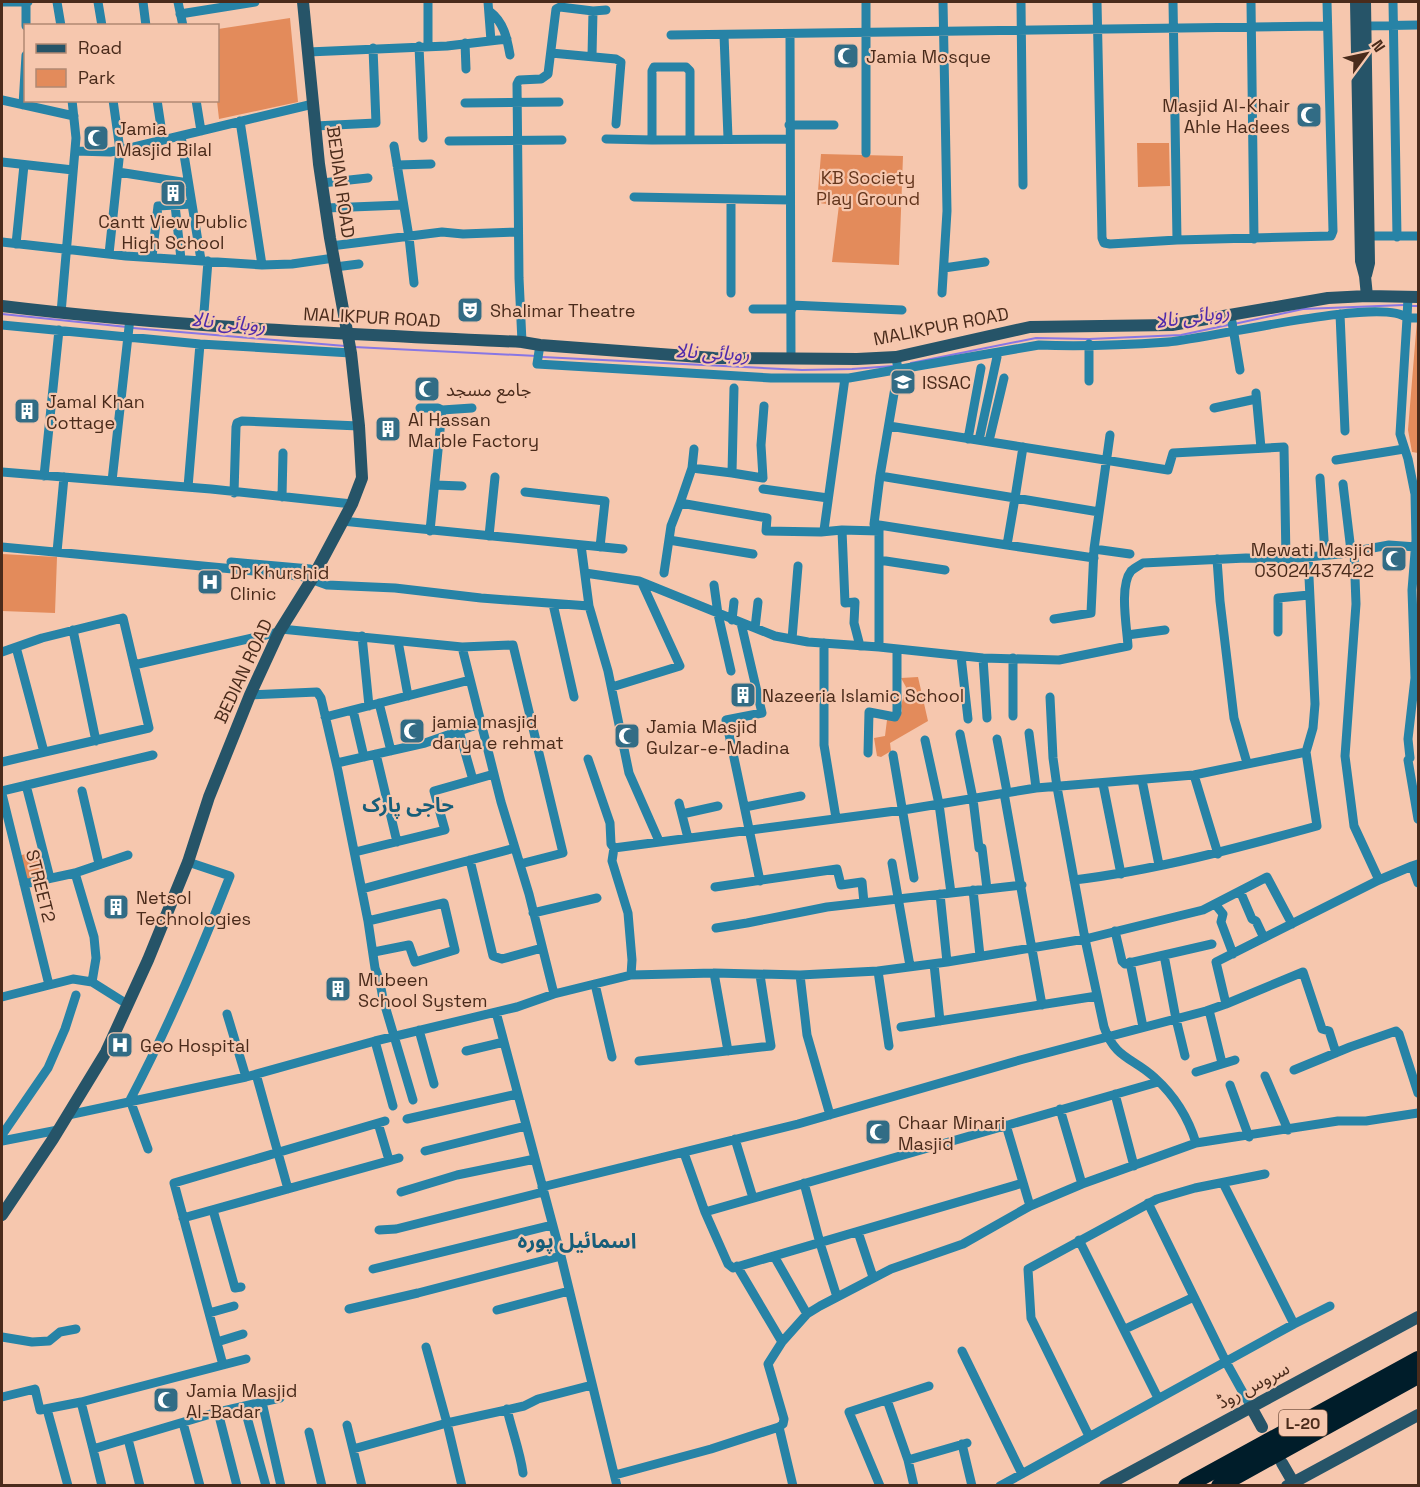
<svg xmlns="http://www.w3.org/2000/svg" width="1420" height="1487" font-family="'Space Grotesk','Noto Sans Arabic',sans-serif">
<rect width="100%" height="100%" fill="#f6c7ae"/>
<path fill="#e38b5b" d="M290,18l8,84 -79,17 -2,-18 1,-72z
M1137,143h32l1,43 -32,1z
M821,154l82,2 -4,109 -67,-3 7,-57 -22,-2z
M1417,320h1v133l-6,-1 -4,-22z
M2,554l55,3 -2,56 -53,-2z
M918,677l10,44 -38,22 1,8 -10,6 -4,-1 -3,-18 11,-2 2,-16h9l6,-9 -1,-5 5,-19 -5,-9z
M41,850l7,25 -23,5 -7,-24z"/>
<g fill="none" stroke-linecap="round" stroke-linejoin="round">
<path stroke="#8876e4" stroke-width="2" d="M1409,306h9
M2,314l125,13
M1234,324l69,-15 101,-4
M133,328l212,18
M354,347l183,9
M542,357l260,13 50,-1 41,-3
M911,363l125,-25 53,1 92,-4 47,-10"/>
<path stroke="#2783a6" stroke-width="9" d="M2,2h26
M57,2l4,24
M98,2l4,24
M143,2l3,24
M178,2l5,24
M428,2v44
M488,2l3,39
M1021,2l2,183
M1097,2l5,236 2,5 6,1 67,-4 154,-4 2,-5 -6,-229
M1173,2l4,238
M1251,2l3,237
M1393,2l4,235
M489,11c15,11 18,27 21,44
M180,14l75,-12
M26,26v-24
M1361,26l57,-1
M790,34l1,325
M671,35l656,-9
M724,35l4,103
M465,43l1,26
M419,46l4,92
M308,52l139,-6 60,-7
M551,53l65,6 5,3 -5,62
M592,56l1,-45
M2,100l72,16
M157,100l6,40
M196,100l5,31
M465,103l94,-1
M23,105l3,-50
M240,121l22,144
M789,125h45
M315,126l61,-3 -3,-75
M181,136l20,124
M690,138v-67l-4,-4h-32l-2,4v69l137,-1
M606,139l46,1
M449,141l113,-1
M394,146l15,91 5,46
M75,151l35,1 24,-5 179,-43
M866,153v-151
M2,162l71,8
M397,165l34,-1
M118,172l70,11
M322,183l46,-5
M634,197l156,3
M175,205l6,54
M326,208l77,-3
M1369,236h49
M2,242l124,14 136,9 30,-1 42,-6
M16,244l8,-79
M331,246l111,-14 21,2 55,-2
M109,254l11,-104 -7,-50
M152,257l6,-51 34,-2
M335,267l24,-3
M944,268l41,-6
M731,293v-93
M942,293l5,-82 -4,-209
M1408,297l-1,21h11
M791,305l111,5
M753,309h39
M61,313l15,-175 -4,-38
M1340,314l5,117
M1231,316l9,54
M2,325l198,19 151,9
M203,325l5,-64
M522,342l-3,-64 -2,-194 2,-4 22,-1 7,-5 8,-65 4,-2 33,4 13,-1
M540,345l-3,19 234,14h78l190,-33c42,2 86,0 129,-3 41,-3 214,-46 239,-24l-7,116 8,25 7,35 1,46 -4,50 3,88 -7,61 2,19 -2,2 10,59
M1089,381v-37
M1256,393l5,55
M420,408h18l4,2
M1214,408l42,-9
M889,426l279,44 5,-17 111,-6 2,112
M968,439l13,-71
M979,440l18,-83
M989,441l15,-63
M1023,447l-8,51 84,14
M1336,460l68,-11
M692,468l40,5 2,-85
M2,472l209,17 141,15
M732,473l31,5 -2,-33 3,-39
M44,476l15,-146
M880,476l18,-106 -2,-13
M1320,478l5,76
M112,481l18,-163
M1343,484l8,67
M435,485l27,1
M188,487l12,-143
M763,489l65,9
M525,492l80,9 -5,46
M234,493l2,-66 1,-4 5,-2 117,5
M282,497l1,-44
M680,503l12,-35 2,-19
M342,521l281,28
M879,525l128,20
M824,530l21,-152
M430,531l12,-121 30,-2
M489,536l6,-59
M669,540l84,14
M581,545l8,61 19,65 21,102 30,68
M2,547l263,25 40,5 22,8 68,3 86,10 108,8
M1094,549l36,5
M1354,551l2,53 -11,152 9,70 25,54 33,-14
M57,552l7,-75
M1217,559l3,42 14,117 13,45
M879,560l66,10
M231,562l79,7 6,3
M585,573l54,8 136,55 33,6 71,5 104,11 76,2 69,-14c-1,-18 -9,-60 3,-75 3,-3 7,-5 12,-8l103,-5 40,1 54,-5 49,-9 27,2
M664,573l7,-47 9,-23 87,15 -1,13 55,1 21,-2
M714,585l4,29 13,57
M553,604l21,93
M1054,619l37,-6 3,-64 16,-114
M732,620l2,-18
M741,623l21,90 -36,7 34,161
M755,628l3,-26
M281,629l181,18 51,-2 50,208 -43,11
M73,630l23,111
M1278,632v-34l31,-3
M1127,635l38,-5
M362,636l7,70
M792,639l6,-73
M398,641l10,55
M824,643v102l12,73
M860,646l-6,-23 1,-21 -10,1 -3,-73 37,1
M16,647l28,105
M462,647l39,155 28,92 25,100
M879,647v-122l-5,-1 6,-48 135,22 -8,47 87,13
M2,652l40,-14 81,-20 26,110 -147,34
M961,656l7,63
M983,658l4,60
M1013,658v58
M134,665l145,-33
M612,687l68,-21 -38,-83
M250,695l67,-3 4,6 17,73 30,150 7,47 5,14 3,17 30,101
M1050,697l3,61 4,29 28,152 19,88c11,32 30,31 51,51 21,19 33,39 41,65
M379,703l12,48
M353,710l11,47
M325,717l145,-37
M459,731l14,49
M1029,733l7,55
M960,734l13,65 6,49h3l5,41
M997,739l10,53
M925,740l14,64 12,89
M868,753l1,-41 26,5 2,-4v-63
M376,754l21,88
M893,755l21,123
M588,759l22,64 1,21 3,4 -2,13 16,52 4,47 -1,15
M337,763l88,-20 57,-20
M1194,775l24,79
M1142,780l17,85
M1103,784l18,90
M26,785l24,93
M2,791l151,-36
M82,791l17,73
M1004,793l38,212
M2,794l47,191
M679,803l9,35
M745,807l56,-11
M682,814l36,-8
M614,848l289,-38 133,-22 158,-13 112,-23
M355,852l90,-22 -11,-39 60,-17
M470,860l23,96 9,3 40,-11
M892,863l18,103
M1418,864l-6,2 6,17
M75,873l19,64 2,21 -4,24
M1074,880c83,-10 163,-32 243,-54l-11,-74 7,-24 2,-24 -7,-148
M24,884l51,-11 53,-18
M715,887l122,-18 4,16 21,-3 2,21
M362,889l153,-41
M973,890l7,66
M1240,891l12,28 4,2 8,17
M940,894l7,68
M1215,904l8,10 -2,8 12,32
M533,913l64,-15
M368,921l76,-18 11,47 -40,12 -6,-17 -35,7
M716,928l31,-5 80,-16 195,-22
M1115,931l7,30 3,3 87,-20
M1164,955l12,64 9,37
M1130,962l13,65
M934,964l6,57
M878,971l11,75
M714,973l14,78
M800,975l7,60 23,80
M595,984l17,73
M2,997l71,-18 19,3 35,22
M1226,1004l77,-32 19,57 7,2 7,22
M1209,1010l13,53
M496,1012l65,244 56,230
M227,1014l19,63
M901,1027l196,-31
M419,1030l15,54
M375,1041l18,65
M466,1051l38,-9
M639,1061l132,-15 -11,-71
M1294,1070l56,-23 46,-16 3,3 19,59
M1196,1072l39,-12
M256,1074l32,115
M1265,1076l23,54
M1230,1085l19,52
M1115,1094l19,72
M1060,1109l22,75
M68,1115l178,-38 129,-36 142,-34 37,-13 77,-19 83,-2 86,2 78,-4 69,-9 138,-23 118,-29 64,-33 25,47
M407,1119l110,-25
M378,1123l11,37
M1006,1125l24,81
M2,1135l46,-67 17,-39 11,-34
M735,1139l18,59
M2,1141l56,-11
M148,1149l-18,-49c38,-72 70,-147 100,-224l-42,-14
M425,1151l101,-25
M684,1153l21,59 23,52 5,4 290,-85
M804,1183l16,60 17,54
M1223,1183l71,141
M542,1187l256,-63 222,-64 186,-49 20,-7 -10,-42 163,-82
M401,1192l56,-17 78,-16
M1148,1203l78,159 25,45
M213,1210l22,78 6,-1
M705,1212l453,-130
M183,1218l216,-60
M379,1230l17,-1 147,-37
M858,1232l15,45
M1079,1240l79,158
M774,1256l33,58
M737,1266l45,76
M373,1269l179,-44
M349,1309l69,-16 143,-37
M497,1310l72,-19
M209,1313l25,-7
M1125,1329l69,-32
M2,1337l30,5 17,-1 11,-9 16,-3
M217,1342l26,-8
M962,1351l60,123
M223,1365l-49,-182 211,-62
M2,1397l33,-8 5,21 41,-8 12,47
M887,1400l21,60 6,26
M81,1402l165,-43
M262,1402l19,84
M244,1406l22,80
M47,1409l21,77
M507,1409c5,22 13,42 16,64
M218,1412l19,74
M183,1423l17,63
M347,1425l15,61
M779,1427l14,59
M309,1432l13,54
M1089,1436l-58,-118 -3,-49 129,-70 38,-11 70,-14
M128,1439l12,47
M962,1444l10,42
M353,1449l94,-26 -21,-76
M908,1460l59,-17
M615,1475l96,-26 68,-22 4,-3 1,-5 -16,-55 14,-22 25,-28 13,-8 71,-37 72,-25 67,-38 52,-22 114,-41 142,-22h28l52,-8
M102,1486l-9,-37 121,-36 66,-15
M462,1486l-15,-63 77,-17 14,-7 54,-14
M880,1486l-31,-74 80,-26
M1000,1486l294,-162 36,-18"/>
<path stroke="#265468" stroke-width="12" d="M1356,2l5,259 4,15 2,20
M1365,2l4,261 -3,12
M2,306c172,21 346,28 520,36l18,3 174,13 143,1 39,-2 134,-30 142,-2 156,-27 39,-2 51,1
M2,1215l51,-76 53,-87 42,-92 40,-98 21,-65 41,-102 29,-63 33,-53 40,-75 10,-26 -3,-52 -8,-73 -21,-115 -11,-74 -16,-162
M1251,1407l11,20
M1282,1463l11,19
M1105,1486l313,-169
M1287,1486l131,-71"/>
<path stroke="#001d2a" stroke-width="16" d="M1186,1486l232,-127
M1219,1486l199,-110"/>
</g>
<defs>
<g id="mosque-square" transform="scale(1.35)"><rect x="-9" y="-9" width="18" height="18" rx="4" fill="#326c85" stroke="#f6c7ae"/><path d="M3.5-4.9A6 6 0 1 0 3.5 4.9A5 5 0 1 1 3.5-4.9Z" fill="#fff"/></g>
<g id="building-square" transform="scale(1.35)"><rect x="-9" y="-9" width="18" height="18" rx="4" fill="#326c85" stroke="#f6c7ae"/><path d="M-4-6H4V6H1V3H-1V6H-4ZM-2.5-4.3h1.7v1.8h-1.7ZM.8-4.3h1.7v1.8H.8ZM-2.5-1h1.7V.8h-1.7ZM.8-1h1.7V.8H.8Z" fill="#fff"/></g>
<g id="theatre-square" transform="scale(1.35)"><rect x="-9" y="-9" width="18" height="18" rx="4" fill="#326c85" stroke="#f6c7ae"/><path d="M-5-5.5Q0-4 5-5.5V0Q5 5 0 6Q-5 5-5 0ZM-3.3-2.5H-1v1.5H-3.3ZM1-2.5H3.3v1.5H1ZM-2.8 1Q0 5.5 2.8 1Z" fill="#fff"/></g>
<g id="school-square" transform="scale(1.35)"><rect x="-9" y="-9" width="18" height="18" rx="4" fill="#326c85" stroke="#f6c7ae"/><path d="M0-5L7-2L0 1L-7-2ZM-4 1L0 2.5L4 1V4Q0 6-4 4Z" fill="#fff"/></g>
<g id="hospital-square" transform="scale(1.35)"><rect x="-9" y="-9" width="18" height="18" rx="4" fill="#326c85" stroke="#f6c7ae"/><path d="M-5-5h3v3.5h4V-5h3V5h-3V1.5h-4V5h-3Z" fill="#fff"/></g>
</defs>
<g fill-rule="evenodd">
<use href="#mosque-square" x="846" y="56"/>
<use href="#mosque-square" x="1309" y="115"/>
<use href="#mosque-square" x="96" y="138"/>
<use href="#building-square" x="173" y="193"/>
<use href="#theatre-square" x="470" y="310"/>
<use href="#school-square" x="903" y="382"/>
<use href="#mosque-square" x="427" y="389"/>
<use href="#building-square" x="27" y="411"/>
<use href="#building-square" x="388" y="429"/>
<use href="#mosque-square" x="1394" y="559"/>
<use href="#hospital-square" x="210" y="582"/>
<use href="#building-square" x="743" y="695"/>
<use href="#mosque-square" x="412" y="731"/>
<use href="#mosque-square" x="627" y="736"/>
<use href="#building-square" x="116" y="907"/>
<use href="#building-square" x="338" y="989"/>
<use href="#hospital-square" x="120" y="1045"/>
<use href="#mosque-square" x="878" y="1132"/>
<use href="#mosque-square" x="166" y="1400"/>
</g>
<g text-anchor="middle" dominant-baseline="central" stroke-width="4.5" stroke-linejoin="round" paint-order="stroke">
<rect fill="#f6c7ae" stroke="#7e5a47" stroke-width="1.5" x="1279" y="1410" width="48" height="26" rx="4.5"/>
<g font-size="16" font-weight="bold" fill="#4a2b1b">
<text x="1303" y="1423">L-20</text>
</g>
<g font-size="18" fill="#4a2b1b" stroke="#f6c7ae" text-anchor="start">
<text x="866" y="56">Jamia Mosque</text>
<text x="1290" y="105" text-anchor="end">Masjid Al-Khair<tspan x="1290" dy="21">Ahle Hadees</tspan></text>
<text x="116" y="128">Jamia<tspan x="116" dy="21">Masjid Bilal</tspan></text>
<text x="173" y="221" text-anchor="middle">Cantt View Public<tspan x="173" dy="21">High School</tspan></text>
<text x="490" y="310">Shalimar Theatre</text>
<text x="922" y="382">ISSAC</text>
<text x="446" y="389">جامع مسجد</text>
<text x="46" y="401">Jamal Khan<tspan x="46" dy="21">Cottage</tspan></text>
<text x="408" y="419">Al Hassan<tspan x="408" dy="21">Marble Factory</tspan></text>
<text x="1374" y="549" text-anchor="end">Mewati Masjid<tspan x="1374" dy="21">03024437422</tspan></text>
<text x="230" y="572">Dr Khurshid<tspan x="230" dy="21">Clinic</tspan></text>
<text x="762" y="695">Nazeeria Islamic School</text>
<text x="432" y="721">jamia masjid<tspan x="432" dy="21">darya e rehmat</tspan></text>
<text x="646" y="726">Jamia Masjid<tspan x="646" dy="21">Gulzar-e-Madina</tspan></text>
<text x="136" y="897">Netsol<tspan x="136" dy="21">Technologies</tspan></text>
<text x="358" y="979">Mubeen<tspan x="358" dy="21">School System</tspan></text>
<text x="140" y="1045">Geo Hospital</text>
<text x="898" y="1122">Chaar Minari<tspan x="898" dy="21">Masjid</tspan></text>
<text x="186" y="1390">Jamia Masjid<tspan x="186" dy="21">Al-Badar</tspan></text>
</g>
<g font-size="18" fill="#63351c" stroke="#f6c7ae">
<text x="868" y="177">KB Society<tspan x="868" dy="21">Play Ground</tspan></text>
</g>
<g font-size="18" fill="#4a2b1b" stroke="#f6c7ae">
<text transform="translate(341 182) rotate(82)">BEDIAN ROAD</text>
<text transform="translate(372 317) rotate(3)">MALIKPUR ROAD</text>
<text transform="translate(941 326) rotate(-11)">MALIKPUR ROAD</text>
<text transform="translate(243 671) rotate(-65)">BEDIAN ROAD</text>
<text transform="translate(41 886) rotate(76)">STREET2</text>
<text transform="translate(1253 1385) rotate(-28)">سروس روڈ</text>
</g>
<g font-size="20" font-style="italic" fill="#502bac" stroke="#f6c7ae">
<text transform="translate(1192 316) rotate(-8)">روہائی نالا</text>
<text transform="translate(228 322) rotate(5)">روہائی نالا</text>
<text transform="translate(712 352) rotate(3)">روہائی نالا</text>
</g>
<g font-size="20" font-weight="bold" fill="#175e79" stroke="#f6c7ae">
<text x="408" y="805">حاجی پارک</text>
</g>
<g font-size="21" font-weight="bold" fill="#175e79" stroke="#f6c7ae">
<text x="577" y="1240">اسمائیل پورہ</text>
</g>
</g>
<rect width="1420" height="1487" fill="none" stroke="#4a2b1b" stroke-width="6"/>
<rect x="24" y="24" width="195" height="78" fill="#f6c7ae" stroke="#b18973" stroke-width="1.5"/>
<rect x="36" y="44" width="30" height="9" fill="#265468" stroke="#b18973" stroke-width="1.5"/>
<text x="78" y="54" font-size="18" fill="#4a2b1b">Road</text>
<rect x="36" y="69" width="30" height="18" fill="#e38b5b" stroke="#b18973" stroke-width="1.5"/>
<text x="78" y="84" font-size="18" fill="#4a2b1b">Park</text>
<g transform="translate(1366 54) rotate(57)" stroke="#f6c7ae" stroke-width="4.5" paint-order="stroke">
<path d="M0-4.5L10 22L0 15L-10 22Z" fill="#4a2b1b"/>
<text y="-9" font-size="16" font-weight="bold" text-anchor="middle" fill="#4a2b1b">N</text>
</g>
</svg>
